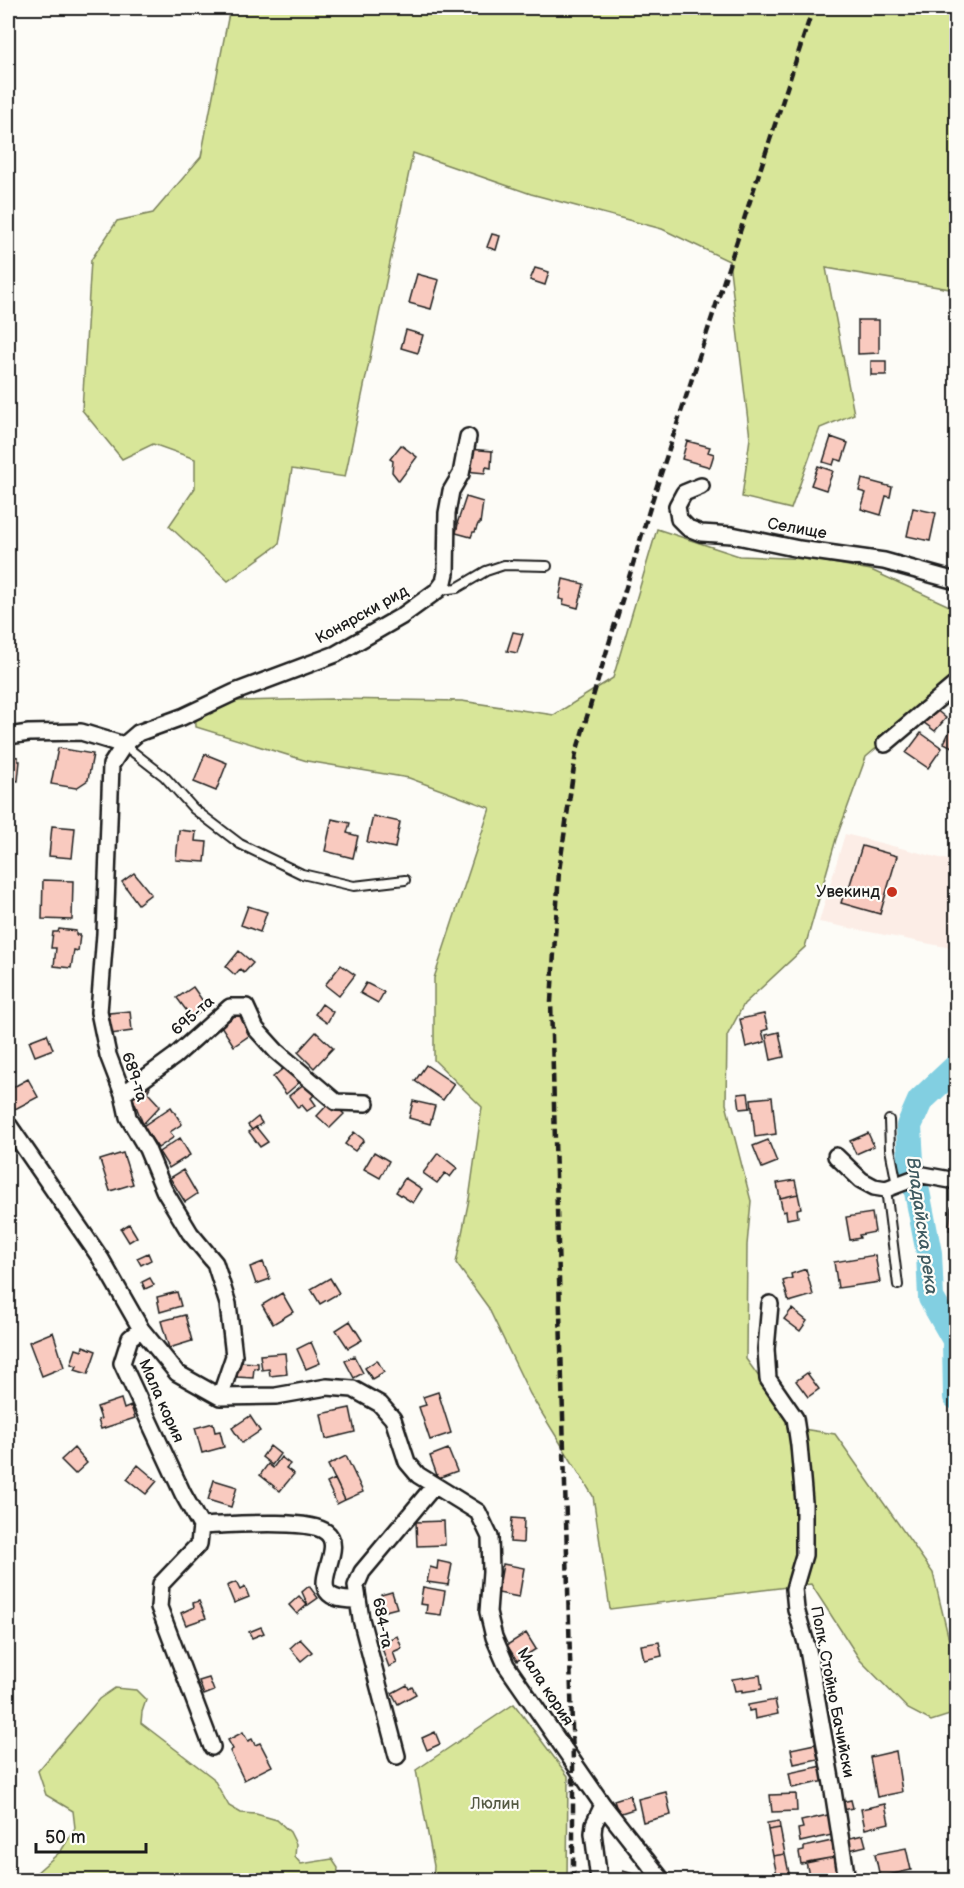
<svg xmlns="http://www.w3.org/2000/svg" width="964" height="1888" font-family="'Balsamiq Sans',sans-serif">
<rect width="100%" height="100%" fill="#fdfcf7"/>
<filter id="ink" filterUnits="userSpaceOnUse"><feTurbulence type="fractalNoise" baseFrequency=".0167" numOctaves="2"/><feDisplacementMap in="SourceGraphic" scale="12" xChannelSelector="R" yChannelSelector="G"/><feConvolveMatrix kernelMatrix="1 2 1 2 8 2 1 2 1" color-interpolation-filters="sRGB"/></filter>
<g filter="url(#ink)">
<path fill="#fcede6" d="M845,834l111,28v87l-137,-27z"/>
<path fill="#d8e699" stroke="#7a815a" stroke-width="1.5" d="M230,8h726v282l-130,-22 28,146 -34,14 -29,81 -49,-12 8,-59 -21,-177 -67,-32 -131,-35 -118,-41 -68,324 -53,-8 -13,75 -51,37 -59,-55 26,-38v-29l-42,-15 -31,15 -40,-49 9,-150 26,-39 36,-8 48,-56z
M657,529l82,27 71,3 61,11 85,39v71l-90,77 -30,82 -31,108 -61,57 -17,32 -1,68 25,97 -4,44 -1,114 50,69 39,6 98,139 23,96v44l-25,8 -23,-12 -48,-49 -49,-76 -201,25 -17,-113 -63,-102 -42,-87 -32,-44 13,-64 13,-92 -48,-47v-82l56,-170 -81,-30 -102,-17 -111,-34 -1,-25 137,-3 130,2 92,14 59,-37z
M115,1688l21,2 10,10 -4,12 -1,11 72,55 16,28 12,7 15,1 21,6 13,12 6,12 -1,13 6,7 31,-5 6,9 -1,11 -2,1h-323l6,-6 18,-1 25,-22 14,-23 -2,-17 -27,-16 -8,-24 61,-72z
M514,1704l54,72 -1,104h-134l1,-14 -18,-96z"/>
<g fill="none" stroke-linecap="round" stroke-linejoin="round">
<path stroke="#82cfe1" stroke-width="26" d="M956,1067l-36,34 -11,25 2,35 18,92 2,45 24,42 1,57"/>
</g>
<path fill="#f9cabf" stroke="#1c1c1c" stroke-width="1.5" d="M492,234l8,2 -4,14 -9,-3z
M535,268l14,4 -4,13 -15,-5z
M417,274l22,6 -8,29 -22,-6z
M858,320h21v33l-21,1z
M406,330l17,5 -5,18 -17,-5z
M871,361h15v14h-15z
M831,437l17,6 -6,18 -7,-2 -2,6 -10,-3z
M687,441l23,6 -2,5 6,2 -4,13 -28,-8z
M401,445l16,12 -18,24 -7,-9 1,-11 -3,-2z
M468,449l24,2 -1,17 -5,-1 -1,6 -20,-2z
M818,466l15,5 -7,19 -15,-5z
M862,479l30,8 -2,10 -4,-1 -5,19 -20,-6 5,-16 -7,-2z
M466,497l17,5 -3,22h-2l-3,8h-2l-2,5 -15,-4 2,-9h-1z
M913,508l23,5 -6,28 -23,-5z
M563,579l21,5 -6,24 -15,-4 1,-4 -5,-1z
M513,632l10,2 -6,19 -10,-2z
M934,708l12,10 -11,13 -12,-9z
M956,718v31l-12,-6z
M921,733l21,15 -14,20 -22,-15z
M58,748l35,6 -5,26 -12,8 -25,-4z
M8,754v2l10,1v4h2l-2,20 -10,-1z
M205,754l22,9 -11,28 -22,-9z
M373,816l27,6 -5,26 -28,-6z
M332,819l18,4 -3,10 11,3 -5,22 -28,-7z
M52,826l23,2 -3,30 -23,-2z
M179,830l17,2 -1,9 12,1 -2,20 -29,-2z
M862,846l35,10 -17,58 -39,-11 4,-13 3,1z
M134,873l17,21 -13,10 -16,-22z
M43,880l30,1 -1,39 -30,-1z
M248,906l19,6 -7,20 -19,-7z
M59,929l17,2v4h4l-2,16 -4,-1 -3,18 -17,-2 2,-18h-5l2,-16h5z
M239,951l14,12 -9,10 -4,-4 -5,6 -9,-8z
M341,965l14,10 -16,21 -14,-11z
M366,983l18,9 -6,11 -18,-10z
M193,987l14,20 -15,11 -15,-20z
M322,1004l11,8 -6,11 -12,-9z
M130,1011l2,20 -21,3 -2,-21z
M239,1013l14,20 -19,13 -13,-20z
M764,1014l4,15 -6,2 3,11 -19,5 -6,-28z
M316,1032l17,16 -19,20 -16,-16z
M779,1032l5,25 -13,3 -5,-25z
M47,1034l6,15 -18,7 -6,-15z
M287,1065l14,16 -15,13 -13,-17z
M426,1065l28,19 -11,16 -28,-19z
M28,1079l10,18 -23,12 -7,-14v-5z
M146,1083l4,4 -3,5 13,14 -17,18 -11,-28z
M305,1083l9,12 -3,3 5,7 -9,6 -5,-6 -4,3 -9,-12z
M748,1093l2,15 -10,1 -2,-15z
M772,1097l4,37 -21,3 -4,-38z
M331,1101l13,13 -14,14 -13,-12z
M413,1101l22,5 -5,18 -21,-6z
M171,1107l11,17 -12,8 4,5 -16,11 -15,-22z
M258,1117l4,6 -10,7 -4,-5z
M256,1127l12,15 -8,5 -11,-15z
M354,1132l10,8 -9,11 -10,-7z
M868,1133l6,13 -18,8 -6,-13z
M180,1138l10,17 -21,13 -10,-16z
M768,1140l9,22 -15,6 -9,-22z
M374,1152l15,9 -9,17 -16,-9z
M123,1153l10,31 -23,7 -10,-31z
M438,1153l19,15 -7,9 -5,-4 -8,10 -14,-10z
M183,1170l14,24 -12,8 -15,-24z
M405,1178l17,11 -9,14 -17,-11z
M795,1180l3,14 -18,4 -3,-15z
M798,1194l3,14 -4,1 1,8 -11,2 -1,-8 -3,1 -3,-14z
M951,1207h5v24l-7,-1z
M872,1213l3,19 -16,3 1,3 -10,2 -4,-23z
M129,1224l8,13 -8,5 -8,-13z
M148,1253l3,7 -10,5 -4,-7z
M875,1255l5,27 -42,6 -4,-26z
M263,1262l7,17 -14,5 -6,-17z
M806,1269l7,26 -24,7 -6,-21 9,-3 -1,-4z
M150,1278l4,7 -9,4 -3,-7z
M330,1278l9,15 -19,11 -9,-15z
M177,1292l4,14 -21,6 -3,-15z
M282,1293l11,19 -20,12 -11,-19z
M792,1309l15,12 -7,10 -16,-12z
M185,1315l7,26 -23,7 -8,-27z
M350,1321l12,19 -14,8 -12,-18z
M53,1332l11,35 -22,9 -13,-34z
M311,1342l9,21 -14,6 -9,-20z
M83,1346l13,5 -8,23 -13,-4 2,-4 -6,-2 5,-15 6,2z
M285,1353l2,21 -17,2 -1,-7 -7,1 -2,-15z
M354,1356l9,17 -9,5 -9,-17z
M377,1360l7,12 -12,7 -7,-11z
M238,1362l20,1v6l-4,-1 -1,10 -16,-1z
M807,1373l12,16 -11,8 -12,-16z
M438,1392l13,41 -21,7 -11,-33 7,-2 -3,-8z
M121,1399l3,10 7,-3 4,12 -34,11 -3,-9 3,-1 -4,-12z
M350,1408l5,24 -29,7 -5,-25z
M250,1416l10,15 -18,12 -10,-15z
M213,1423l2,9 5,-1 4,16 -22,6 -7,-25z
M270,1446l10,8 -8,11 -10,-8z
M74,1448l13,15 -12,11 -14,-14z
M448,1449l9,22 -19,7 -8,-22z
M346,1456l17,36 -18,8 -17,-35z
M281,1457l9,7 -4,4 8,6 -14,17 -20,-16 8,-11 5,4z
M138,1465l19,16 -11,13 -19,-15z
M335,1479l10,21 -8,4 -10,-21z
M214,1480l23,7 -6,20 -23,-7z
M512,1518l12,1 -1,24 -13,-1z
M444,1521l1,24 -28,1 -1,-24z
M438,1561l14,3 -4,21 -21,-3 3,-15 7,2z
M503,1564l21,4 -5,29 -21,-4z
M236,1582l4,8 5,-3 4,10 -15,6 -7,-17z
M309,1586l9,12 -10,7 -6,-13z
M423,1587l22,4 -4,24 -15,-2 1,-8 -7,-1z
M392,1592l5,16 -12,3 -4,-16z
M299,1596l8,9 -10,9 -8,-9z
M199,1601l7,17 -20,7 -5,-12 13,-6 -1,-4z
M261,1627l3,6 -12,5 -3,-6z
M526,1633l10,16 -19,12 -10,-16z
M397,1636l5,12 -9,4 4,11 -8,4 -9,-24z
M300,1639l12,13 -11,9 -11,-13z
M659,1642l3,14 -18,4 -3,-15z
M760,1675l2,14 -20,3v-2l-7,1 -3,-12z
M209,1678l5,13 -10,4 -5,-14z
M407,1685l2,4 3,-2 4,7 -18,10 -6,-11z
M775,1700l3,14 -23,5 -1,-9 -5,1 -1,-6z
M243,1732l5,9 4,-2 3,6 5,-2 12,23 -28,14 -14,-29 3,-2 -5,-9z
M435,1732l5,12 -13,6 -5,-12z
M815,1744l3,15 -24,5 -3,-15z
M896,1751l6,41 -25,5 -7,-40z
M822,1766l3,15 -33,7 -3,-15z
M666,1792l5,23 -28,7 -5,-23z
M796,1794l1,17 -25,1 -2,-17z
M630,1795l4,14 -16,5 -4,-14z
M851,1800l2,8 -10,2 -1,-8z
M885,1804l4,19 -24,6 -4,-20z
M828,1815l4,20 -32,7 -2,-13 5,-1 -2,-7z
M779,1821l1,7 -12,2 -1,-7z
M780,1828l5,26 -12,2 -5,-26z
M863,1835l3,11 -17,4 -3,-11z
M832,1841l3,16 -34,7 -2,-12 5,-1v-4z
M906,1848l5,22 -31,7 -5,-23z
M785,1854l5,24 -12,2 -5,-24z
M835,1857l4,19 -29,4 -4,-18z
M623,1871l20,6 -1,3h-22z"/>
<g fill="none" stroke-linecap="round" stroke-linejoin="round">
<g stroke="#1c1c1c" stroke-width="12">
<path id="service" d="M440,590l17,-2 29,-17 18,-6 43,1
M124,745l40,31 30,33 46,35 62,30 52,12 51,-6
M889,1120l1,29 7,36
M886,1189l12,96"/>
</g>
<g stroke="#1c1c1c" stroke-width="20">
<path id="minor" d="M701,486l-17,7 -7,13 2,13 9,9 13,5 31,2 67,14 85,12 72,20
M8,736l21,-3 52,-1 43,13
M885,744l71,-60
M123,1094l52,-38 55,-49h16l10,22 20,22 60,51 30,1
M8,1124l93,135 40,70 36,44 43,24 56,-1 51,-9 26,2 27,15 13,15 14,43 11,13 60,37 12,25 1,35 -3,40 6,25 12,28 97,140 59,75
M836,1156l25,24 13,7 12,2 37,-14 33,6
M770,1304l-4,45 2,30 27,39 4,27 5,57v53l-10,34 2,20 12,41 24,134 15,96
M141,1329l-11,9 -8,25 61,131 18,32 -2,18 -38,40 -2,23 53,140
M220,1397l14,-41 -6,-52 -13,-41 -25,-30 -26,-43 -17,-41 -19,-32 -5,-23 -15,-39 -9,-43 6,-78 6,-169 13,-20 14,-12 44,-16 53,-25 101,-38 66,-38 36,-26 6,-8 2,-9 1,-60 4,-22 10,-17 7,-37
M201,1526c25,-1 107,-8 125,6 25,19 -35,70 32,68
M397,1756l-36,-137 -5,-33 6,-14 72,-86
M599,1880l-6,-47 1,-9 9,-19"/>
</g>
<use href="#service" stroke="#fdfcf7" stroke-width="8"/>
<use href="#minor" stroke="#fdfcf7" stroke-width="15"/>
<path stroke="#1c1c1c" stroke-width="4.5" stroke-dasharray="9 4.5" stroke-linecap="butt" d="M573,1880v-119l-22,-759 8,-131 17,-118 76,-252 161,-493"/>
</g>
</g>
<circle fill="#c8321e" stroke="#fdfcf7" stroke-width="2" cx="892" cy="892" r="6"/>
<g text-anchor="middle" dominant-baseline="central" stroke-width="4.5" stroke-linejoin="round" paint-order="stroke">
<g font-size="16" fill="#1c1c1c" stroke="#fdfcf7">
<text transform="translate(797 529) rotate(10)">Селище</text>
<text transform="translate(362 615) rotate(-29)">Конярски рид</text>
<text transform="translate(193 1016) rotate(-41)">695-та</text>
<text transform="translate(134 1077) rotate(72)">689-та</text>
<text transform="translate(161 1401) rotate(66)">Мала кория</text>
<text transform="translate(382 1623) rotate(79)">684-та</text>
<text transform="translate(545 1687) rotate(57)">Мала кория</text>
<text transform="translate(832 1692) rotate(79)">Полк. Стойно Бачийски</text>
</g>
<g font-size="16" fill="#1c1c1c" stroke="#fdfcf7" text-anchor="end">
<text x="880" y="892">Увекинд</text>
</g>
<g font-size="16" fill="#545942" stroke="#fdfcf7">
<text x="495" y="1804">Люлин</text>
</g>
<g font-size="18" font-style="italic" fill="#405b61" stroke="#fdfcf7">
<text transform="translate(922 1226) rotate(82)">Владайска река</text>
</g>
</g>
<rect width="964" height="1888" fill="none" stroke="#fdfcf7" stroke-width="30"/>
<rect x="15" y="15" width="934" height="1858" fill="none" stroke="#1c1c1c" stroke-width="2" filter="url(#ink)"/>
<path d="M36 1843v9h110v-9" fill="none" stroke="#1c1c1c" stroke-width="3"/>
<text x="45" y="1843" font-size="18" fill="#1c1c1c" stroke="#fdfcf7" stroke-width="4.5" paint-order="stroke">50 m</text>
</svg>
